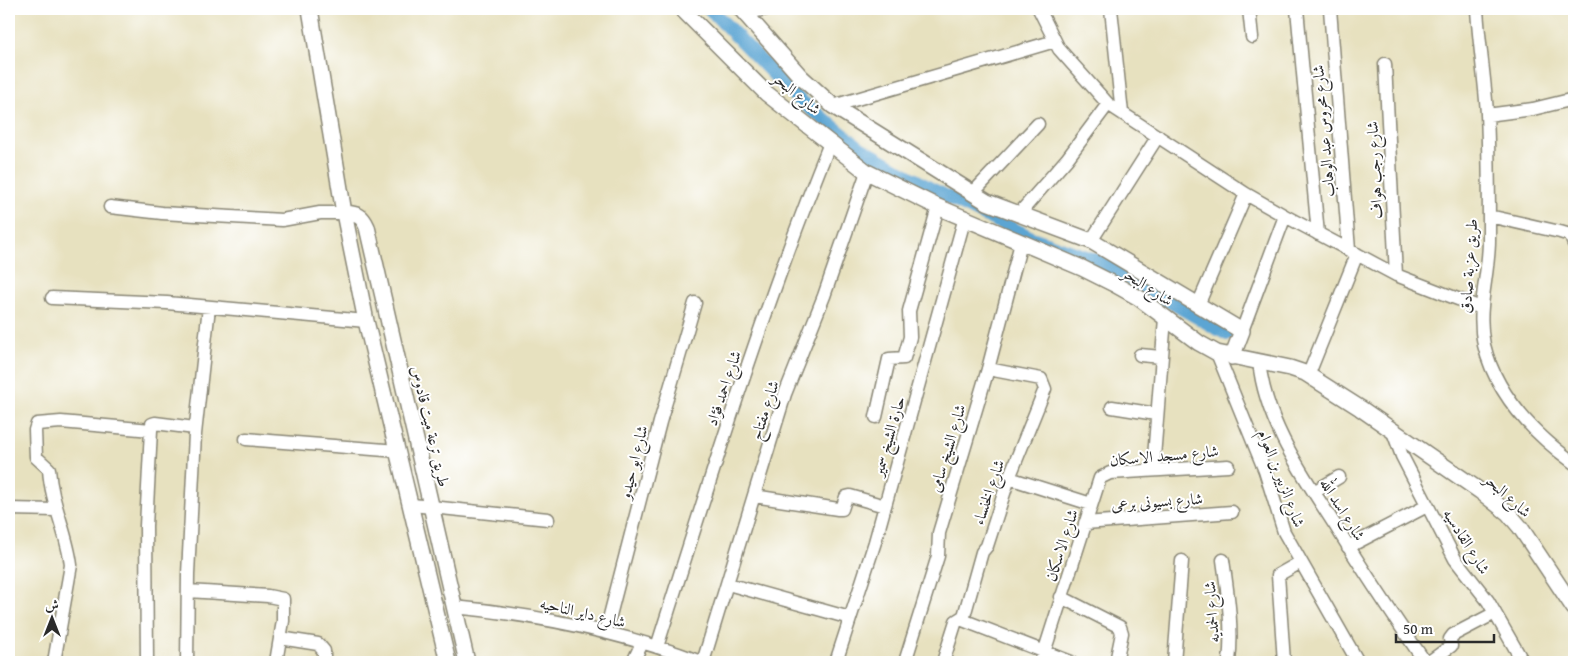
<svg xmlns="http://www.w3.org/2000/svg" width="1583" height="671" font-family="'Gentium Book Plus',Amiri,serif">
<rect width="100%" height="100%" fill="#fff"/>
<filter id="ink" filterUnits="userSpaceOnUse"><feTurbulence type="fractalNoise" baseFrequency=".02" numOctaves="2"/><feDisplacementMap in="SourceGraphic" scale="10" xChannelSelector="R" yChannelSelector="G"/><feConvolveMatrix kernelMatrix="1 2 1 2 8 2 1 2 1" color-interpolation-filters="sRGB"/></filter>
<filter id="wash" filterUnits="userSpaceOnUse"><feTurbulence type="fractalNoise" baseFrequency=".0096" numOctaves="4" result="noise"/><feDisplacementMap in="SourceGraphic" scale="20" xChannelSelector="R" yChannelSelector="G"/><feGaussianBlur stdDeviation="1.12" result="paint"/><feColorMatrix in="noise" values="0 0 0 0 0 0 0 0 0 0 0 0 0 0 0 0 0 1.4 0 .05"/><feComposite in="paint" operator="in"/></filter>
<g filter="url(#wash)">
<rect width="100%" height="100%" fill="#e7e1bf"/>
<g fill="none" stroke-linecap="round" stroke-linejoin="round">
<path stroke="#5ca5d3" stroke-width="14" d="M710,9l87,89 63,50 71,41 101,49 66,23 129,73"/>
</g>
</g>
<g filter="url(#ink)">
<g fill="none" stroke-linecap="round" stroke-linejoin="round">
<g stroke="#898675" stroke-width="15">
<path id="minor" d="M1039,9l20,40 49,55 138,90 39,22 111,59 85,33
M1111,9l11,104
M1249,9l3,28
M1297,9l21,225
M1330,9l19,241
M1477,9c2,35 8,70 10,105 2,42 2,84 2,126 0,36 -13,69 -5,105 12,49 50,89 90,118
M746,13l20,-4
M1385,64l11,211
M833,106l222,-65
M1487,115l46,-6 41,-10
M972,194l66,-70
M110,207l52,6 120,7 38,-7h24
M1018,215l49,-56 41,-55
M1489,216l71,16 10,3 4,9
M1091,241l67,-105
M52,298l115,5 199,18
M1198,305l48,-111
M1242,331l43,-115
M1217,353l48,118 19,61 74,130
M1140,355l21,2
M1259,361c6,61 44,114 76,164 29,47 59,92 90,137
M1308,376l49,-122
M1112,407l44,7
M876,417l13,-58 15,-1 6,-21 -1,-26 29,-104
M1393,432l9,24 53,103 33,42 35,61
M246,439l152,12
M1153,470l12,-152
M1009,478l82,26
M1314,492l25,-15
M754,496l84,13h4l4,-12 4,-1 35,10
M412,505l136,14
M9,509l47,1
M1085,523l147,-11
M1348,547l79,-41
M1223,560c5,35 10,67 6,102
M728,584l122,34
M188,591l80,5 15,3v22l-7,41
M1061,597l59,30 2,6 -6,29
M454,607c85,8 167,25 247,55
M960,619l111,43
M606,631l54,-209 35,-119
M280,638l38,6 6,7v11
M657,647c54,-170 106,-340 173,-504
M54,662l17,-97c-4,-33 -20,-62 -22,-96l-13,-12 -1,-27 2,-6 24,-2 90,8 1,-6 3,-1 40,5
M147,662l-1,-136 5,-96
M187,662l1,-88 7,-140 14,-127
M633,662l9,-19
M703,662l82,-268 39,-98 43,-124
M836,662l39,-120 90,-325
M905,662l33,-106 1,-23 49,-164 33,-126
M943,662l13,-41 8,-5 18,-64 5,-6 22,-68 36,-89 -4,-10 -53,-10
M1041,662l59,-184 10,-5 118,-7
M1174,662l8,-101
M1284,662l-6,-87 23,-13
M1429,662l22,-16 -1,-7 3,-4 42,-22"/>
</g>
<g stroke="#898675" stroke-width="18">
<path id="tertiary" d="M310,9l34,204 22,108 82,341
M682,9l84,84 101,79 71,35 144,61 32,16 25,14 60,45 18,10 73,15 15,5 55,35 120,83 28,22 12,14 54,81
M741,9l60,68 32,29 154,96 104,39 151,90 -10,26
M344,213c13,1 18,2 23,14l100,435"/>
</g>
<use href="#minor" stroke="#fff" stroke-width="12"/>
<use href="#tertiary" stroke="#fff" stroke-width="15"/>
</g>
</g>
<g text-anchor="middle" dominant-baseline="central" stroke-width="4" stroke-linejoin="round" paint-order="stroke">
<g font-size="16" fill="#2b2b2b" stroke="#fff">
<text transform="translate(797 93) rotate(39)">شارع البحر</text>
<text transform="translate(1323 131) rotate(-95)">شارع محروس عبد الوهاب</text>
<text transform="translate(1374 170) rotate(-93)">شارع رجب هواف</text>
<text transform="translate(1468 266) rotate(-86)">طريق عزبة صادق</text>
<text transform="translate(1148 286) rotate(33)">شارع البحر</text>
<text transform="translate(723 388) rotate(-71)">شارع احمد فؤاد</text>
<text transform="translate(764 410) rotate(-72)">شارع مفتاح</text>
<text transform="translate(431 426) rotate(77)">طريق ترعة ميت قادوس</text>
<text transform="translate(888 436) rotate(-74)">حارة الشيخ سمير</text>
<text transform="translate(947 448) rotate(-73)">شارع الشيخ سامى</text>
<text transform="translate(1164 455) rotate(-5)">شارع مسجد الاسكان</text>
<text transform="translate(633 462) rotate(-76)">شارع ابو حيدو</text>
<text transform="translate(1282 478) rotate(69)">شارع الزبير بن العوام</text>
<text transform="translate(988 492) rotate(-71)">شارع الخنساء</text>
<text transform="translate(1508 495) rotate(42)">شارع البحر</text>
<text transform="translate(1157 501) rotate(-4)">شارع بسيونى برعى</text>
<text transform="translate(1343 509) rotate(58)">شارع اسد الله</text>
<text transform="translate(1467 541) rotate(58)">شارع القادسيه</text>
<text transform="translate(1061 545) rotate(-72)">شارع الاسكان</text>
<text transform="translate(583 612) rotate(13)">شارع داير الناحيه</text>
<text transform="translate(1211 612) rotate(-94)">شارع الحمديه</text>
</g>
</g>
<rect width="1583" height="671" fill="none" stroke="#fff" stroke-width="30"/>
<g transform="translate(52 618)" stroke="#ffffff" stroke-width="4" paint-order="stroke">
<path d="M0-4L9 19L0 12L-9 19Z" fill="#2b2b2b"/>
<text y="-8" font-size="14" font-weight="bold" text-anchor="middle" fill="#2b2b2b">ش</text>
</g>
<path d="M1396 634v8h98v-8" fill="none" stroke="#2b2b2b" stroke-width="2.5"/>
<text x="1403" y="634" font-size="15" fill="#2b2b2b" stroke="#ffffff" stroke-width="4" paint-order="stroke">50 m</text>
</svg>
